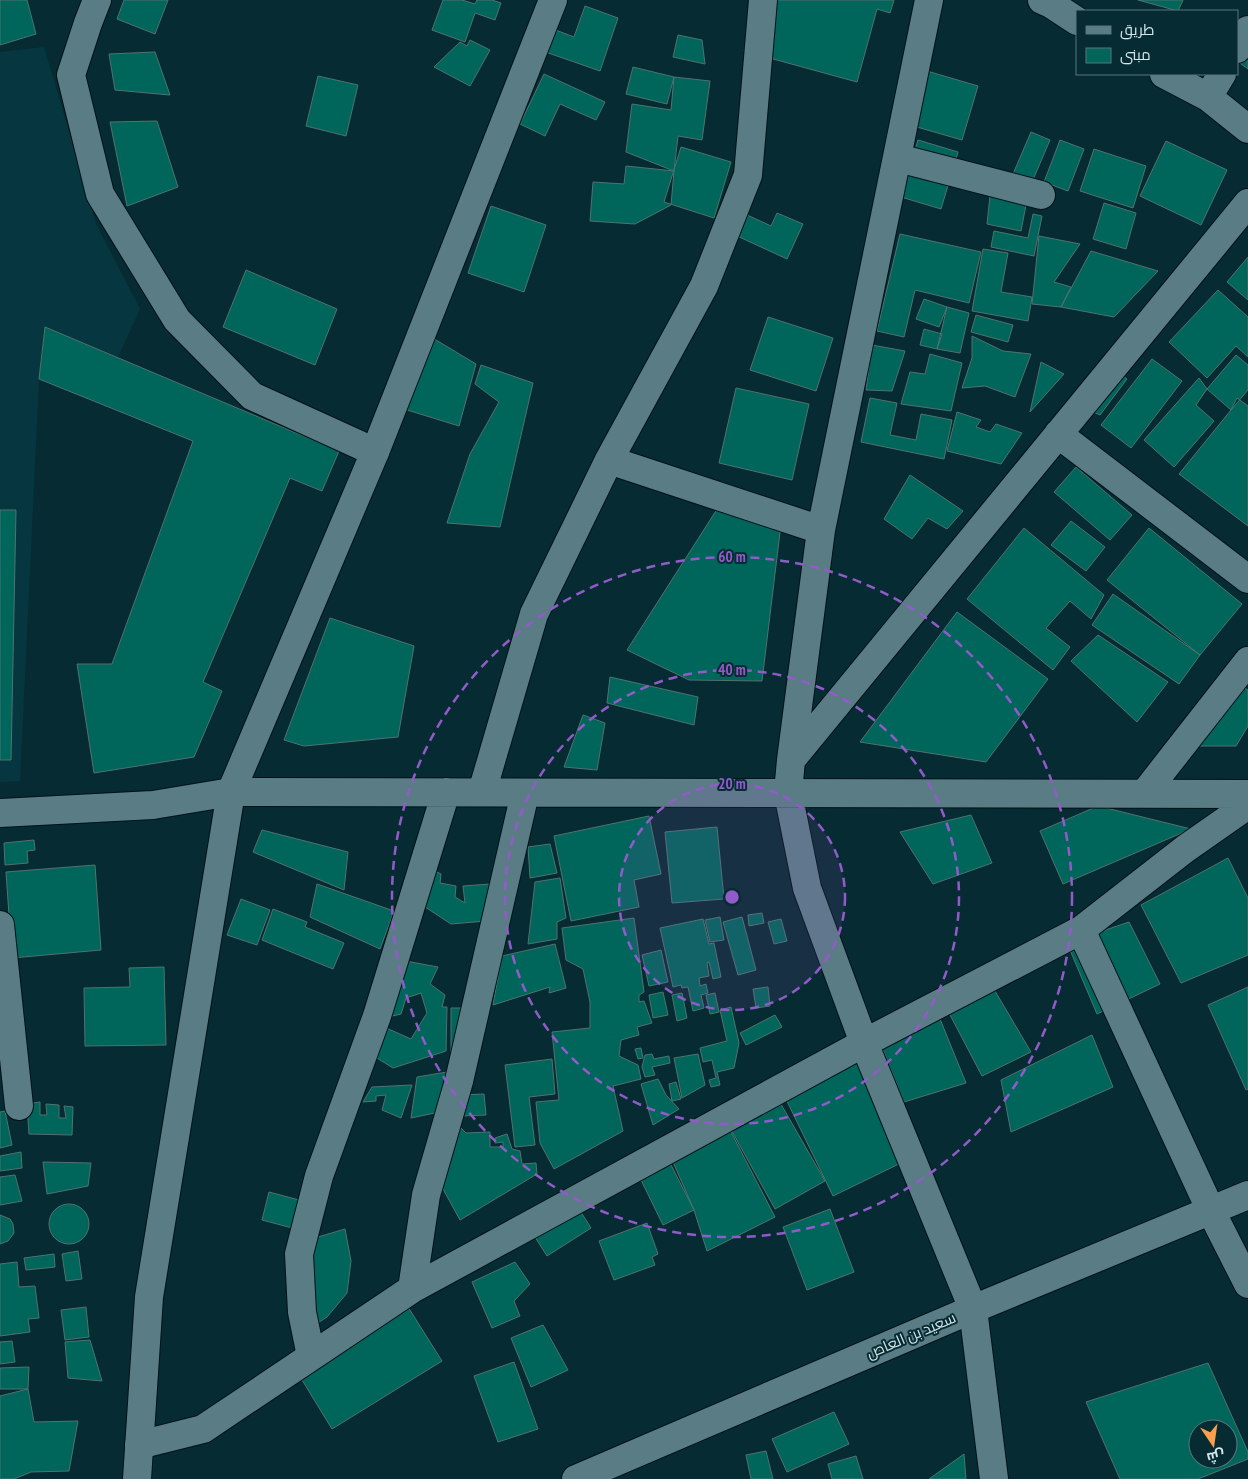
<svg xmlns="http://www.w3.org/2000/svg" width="1248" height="1479" font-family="'PT Sans Narrow',Cairo,sans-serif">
<rect width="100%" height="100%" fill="#072b32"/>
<path fill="#063741" d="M44,47l52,177 44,85 -22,48 -74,-30 -5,52 -19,402 -20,1v-730z"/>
<path fill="#00655b" stroke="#50736e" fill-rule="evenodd" d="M0,0h27l9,34 -36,11z
M124,0h44l-13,34 -38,-15z
M443,0h19l13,4 2,-4h15l9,3 -6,17 -20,-7 -10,29 -33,-12z
M758,0h136l-4,13 -13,-4 -20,73 -113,-31z
M1138,0h45l-5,11z
M585,6l33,12 -18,53 -63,-22 8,-23 29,11z
M678,35l24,5 3,24 -32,-7z
M470,40l20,10 -20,36 -36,-19 26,-25 7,4z
M1248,43v26l-11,-8z
M155,52l15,43 -55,-5 -6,-36z
M633,67l41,10 -7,27 -41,-10z
M927,71l51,15 -16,54 -52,-15z
M544,74l61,28 -9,18 -36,-16 -15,32 -25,-12z
M318,76l40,9 -12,51 -40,-10z
M674,77l36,4 -8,59 -24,-4 -4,35 -48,-19 6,-48 39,6z
M157,121l21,66 -51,19 -17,-84z
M1031,132l19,8 -18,42 -19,-8z
M918,140l40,12 -17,57 -40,-12z
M1060,140l24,9 -16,42 -24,-9z
M1166,141l61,29 -26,55 -61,-29z
M681,147l50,15 -17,56 -50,-16z
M1094,149l52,17 -13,42 -53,-17z
M626,166l48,5 -3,34 -36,19 -45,-3 3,-39 31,2z
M990,196l36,9 -5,26 -34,-7z
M1104,203l32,10 -10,36 -33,-10z
M491,206l55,19 -22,67 -56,-19z
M777,213l26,11 -16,35 -52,-24 10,-21 26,12z
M1033,214l9,2 -8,40 -43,-9 3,-16 34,7z
M900,234l81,18 -12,51 -54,-13 -11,47 -27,-6z
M1039,236l41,8 -26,38 17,5 -10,20 -29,-3z
M983,249l25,4 -7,39 31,5 -4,24 -56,-10z
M1091,251l67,20 -44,46 -53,-10z
M1248,257v43l-21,-18z
M246,270l91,39 -22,56 -92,-38z
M1218,290l30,27v40l-12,-11 -29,32 -38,-36z
M924,299l23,8 -8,20 -23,-8z
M947,307l22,6 -9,40 -23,-4z
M976,315l37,10 -5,17 -37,-10z
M768,317l65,21 -17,53 -66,-21z
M45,327l294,124 -17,40 -32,-13 -87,204 19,9 -28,66 -100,16 -17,-109h35l81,-223 -154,-62z
M924,329l18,5 -5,15 -17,-4z
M972,336l31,15 28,3 -16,43 -30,-11 -23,2 10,-30z
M431,337l45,27 -17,62 -55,-17z
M872,345l33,6 -13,40 -26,-1z
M930,354l32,9 -11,48 -50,-7 9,-32 15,2z
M1236,355l12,10v25l-17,20 -24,-21z
M1152,359l30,22 -51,67 -30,-23z
M1041,362l23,12 -34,38z
M1104,362l23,17 -27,36 -27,-12z
M481,365l52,18 -33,144 -53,-4 23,-69 29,-52 -24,-18z
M1199,378l8,11 -11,16 18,16 -40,46 -30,-27z
M736,388l73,16 -17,76 -73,-17z
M870,398l27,5 -7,32 26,5 5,-26 31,6 -8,39 -83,-17z
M1237,398l11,8v120l-69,-52 52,-64z
M957,412l24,8 -5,7 14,5 6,-8 26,9 -21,31 -54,-13z
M1076,467l56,48 -22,25 -56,-48z
M910,475l53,36 -16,18 -19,-11 -16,21 -28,-20z
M721,503l60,21 -19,157 -73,-1 -62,-30z
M0,510h16l-5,250h-11z
M1071,521l34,26 -19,24 -35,-26z
M1024,528l80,67 -13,24 -21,-18 -24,27 24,19 -17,23 -86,-71z
M1149,528l93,76 -42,51 -93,-75z
M1113,594l87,61 -21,29 -87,-59z
M957,612l91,67 -62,83 -126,-20z
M330,618l84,28 -16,91 -94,9 -20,-6z
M1098,635l70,47 -31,40 -66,-61z
M610,677l88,20 -4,28 -87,-22z
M1234,682l14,8v36l-12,20h-40z
M583,715l22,8 -8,47 -33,-3z
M1098,806l93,23 -128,55 -23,-53z
M971,815l21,48 -59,21 -33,-52z
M649,816l12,58 -27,6 5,27 -68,14 -17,-85z
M717,827l7,72 -52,4 -7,-71z
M262,830l86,22 -4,38 -91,-38z
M34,840l1,10 -8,1 1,12 -23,2 -1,-22z
M550,844l7,29 -27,5 -2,-31z
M1228,858l20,40v57l-67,28 -40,-78z
M95,865l6,85 -89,8 -6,-86z
M429,868l12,6 -1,9 16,3 -1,11 10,6 -2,-17 27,-2 -4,37 -35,3 -32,-21z
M560,878l6,40 -9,4v17l-29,5 7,-62z
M317,884l77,27 -14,38 -70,-32z
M241,899l29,11 -13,35 -30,-10z
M273,909l34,13 -2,5 39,16 -11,26 -71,-29z
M762,913l2,10 -15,3 -1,-11z
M720,917l4,23 -14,2 -5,-22z
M742,917l14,53 -18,5 -15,-53z
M634,918l10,74 -5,3v7l5,-1 8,22 -15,4 2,8 -18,5 -2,16 19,9 3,14 -28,7 10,45 -69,38 -14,-26 -4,-41 23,-2 -7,-68 38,-4v-26l-7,-33 -17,-9 -4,-32z
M703,919l6,25 5,-1 7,34 -8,2 -4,-17 -2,1 2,13 -10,2 1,8 6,-2 2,9 -7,2 3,13 -11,3 -5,-24 -6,1 -1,-3 -8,2 -13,-59z
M781,919l6,22 -13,3 -6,-22z
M1129,922l31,62 -63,30 -30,-71z
M555,944l11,44 -17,5 1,-6 -57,18 9,-49z
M661,950l7,32 -19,4 -7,-31z
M400,960l38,7 -8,17 15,11 -3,12h5l-1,44 -53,17 -21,-13 12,-28 27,12 16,-26 -6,-20 -15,5 -5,16 -13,3z
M164,967l2,78 -81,1 -1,-58 46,-1 -1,-19z
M768,987l2,19 -14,2 -3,-19z
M1248,987v102l-2,1 -38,-85z
M995,991l36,61 -49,24 -34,-65z
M663,992l5,23 -15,3 -4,-23z
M682,993l5,25 -10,3 -5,-26z
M715,993l4,19 -9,2 -4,-19z
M731,1007l8,36 -5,25 -17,4 3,13 -9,2 -2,-7 7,-2 -4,-18 -9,2 -3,-14 27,-7 -7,-31z
M451,1008h12v45h-12z
M775,1015l7,12 -36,18 -6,-12z
M940,1019l26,64 -62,19 -22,-55z
M1092,1035l21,52 -102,45 -10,-52z
M641,1048l2,10 -5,1 -3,-10z
M652,1054l2,5 15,-3 1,7 -18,4 3,8 -10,2 -3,-10 3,-12z
M698,1054l7,31 -23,13 -8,-40z
M552,1059l3,35 -26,3 6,48 -20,2 -10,-82z
M857,1061l48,100 -72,35 -49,-101z
M453,1071l-9,40 -33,7 6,-41z
M658,1079l8,16 13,14 -26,16 -12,-41z
M676,1082l5,17 -9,2 -3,-17z
M412,1085l-11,33 -19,-8 4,-15 -10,1v5l-13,1 9,-15z
M484,1094l2,21 -24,1 -2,-21z
M778,1099l47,82 -50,28 -46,-83z
M40,1102v13h7l-1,-11 13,1v13h7l-2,-12 9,1 -1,28 -43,-1 -2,-30z
M5,1111l7,34 -12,3v-36z
M454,1121l12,12 24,-1v15h13v-5l-8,1v-5l12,-4 5,15 8,2 2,13 14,-1 1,11 -77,46 -17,-31 -5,2z
M731,1132l44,85 -68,34 -13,-41 -21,-48z
M21,1152l1,16 -22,3v-15z
M669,1161l25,49 -31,15 -24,-49z
M43,1162l48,1 -3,23 -41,8z
M15,1175l7,26 -22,4v-28z
M269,1192l34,9 -7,28 -34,-9z
M49 1224a20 20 0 1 1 40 0a20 20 0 1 1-40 0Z
M577,1206l14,22 -44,28 -14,-22z
M830,1209l24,63 -47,18 -24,-63z
M0,1215l10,4 3,5 1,9 -6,8 -8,3z
M647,1223l11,31 -6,3 3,8 -41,15 -15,-39z
M345,1229l6,32 -4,32 -20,24 -14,9 -5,-86z
M78,1251l4,28 -16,2 -4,-27z
M54,1254l1,13 -29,3 -2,-12z
M17,1262l2,25 16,-1 4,32 -11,1 2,13 -30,4v-72z
M515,1262l15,22 -16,17 6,15 -28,12 -20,-46z
M86,1307l3,30 -24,3 -4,-30z
M408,1307l34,54 -110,68 -33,-54z
M543,1325l25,45 -37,17 -20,-49z
M90,1340l12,41 -34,-3 -3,-36z
M12,1341l3,21 -15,2v-22z
M514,1362l24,67 -40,13 -24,-66z
M1208,1363l40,89v7l-50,20h-78l-34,-77zM1198,1429h30v30h-30z
M29,1367l-1,22h-28v-21z
M28,1389l6,33 44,-1 -9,50 -38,1 -17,7h-14v-83z
M834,1412l15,32 -62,28 -15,-33z
M766,1451l7,28h-22l-5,-24z
M964,1454l2,25h-37z
M856,1456l7,23h-31l-4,-15z"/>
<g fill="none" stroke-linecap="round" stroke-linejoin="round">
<g stroke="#001218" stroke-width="30">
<path id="street" d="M97,0l-9,23 -17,52 29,119 77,126 75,76 123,56
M929,0l-108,530 -30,230 -3,33 19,95 57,155 109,266 21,170
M1042,0l9,4 26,17
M1237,49l11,-19
M1164,74l44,23 40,32
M1208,97l14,-23
M898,158l143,37
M1058,434l190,145
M609,460l212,70
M791,760l457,-557
M482,792l52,-178 75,-154 95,-174 44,-111 15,-175
M1144,794l104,-133
M0,813l153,-8 78,-13 1017,2
M0,925l19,181
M1081,930l130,281 37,73
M412,1289l14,-94 33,-114 66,-288
M311,1356l-9,-44 -3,-58 20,-78 58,-160 69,-224
M139,1445l64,-16 209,-140 452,-246 217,-113 104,-81 63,-44"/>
</g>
<g stroke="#001218" stroke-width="30">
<path id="secondary" d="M137,1479l12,-182 82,-505 144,-340 178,-452
M576,1479l397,-170 275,-114"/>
</g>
<use href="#street" stroke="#5a7c85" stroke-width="28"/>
<use href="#secondary" stroke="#5a7c85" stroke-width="28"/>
</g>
<circle cx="732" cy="897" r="113" fill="#925bca" fill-opacity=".12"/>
<g fill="none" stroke="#925bca" stroke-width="2.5" stroke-dasharray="9 6">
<circle cx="732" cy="897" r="113"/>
<circle cx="732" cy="897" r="227"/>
<circle cx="732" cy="897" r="340"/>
</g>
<g text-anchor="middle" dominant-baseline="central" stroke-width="4" stroke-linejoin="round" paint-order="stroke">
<g font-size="15" fill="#d6e8ed" stroke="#072b32">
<text transform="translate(911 1335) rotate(-23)">سعيد بن العاص</text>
</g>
</g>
<circle cx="732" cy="897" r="8" fill="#925bca" stroke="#072b32" stroke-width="2.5"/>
<g font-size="15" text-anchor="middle" font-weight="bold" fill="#925bca" stroke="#072b32" stroke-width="4" stroke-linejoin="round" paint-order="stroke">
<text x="732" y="562">60 m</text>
<text x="732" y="675">40 m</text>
<text x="732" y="789">20 m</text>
</g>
<rect x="1076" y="10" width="162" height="65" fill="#072b32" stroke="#5a777d"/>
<rect x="1086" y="26" width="25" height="8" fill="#5a7c85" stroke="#5a777d"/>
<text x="1120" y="35" font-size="15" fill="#d6e8ed">طريق</text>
<rect x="1086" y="48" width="25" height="15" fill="#00655b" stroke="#5a777d"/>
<text x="1120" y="60" font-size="15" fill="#d6e8ed">مبنى</text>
<g transform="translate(1213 1444) rotate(167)"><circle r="24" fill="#072b32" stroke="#5a777d"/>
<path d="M0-4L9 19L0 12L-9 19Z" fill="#fa9f4e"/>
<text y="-8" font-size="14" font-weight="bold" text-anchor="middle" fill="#d6e8ed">ش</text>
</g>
</svg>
